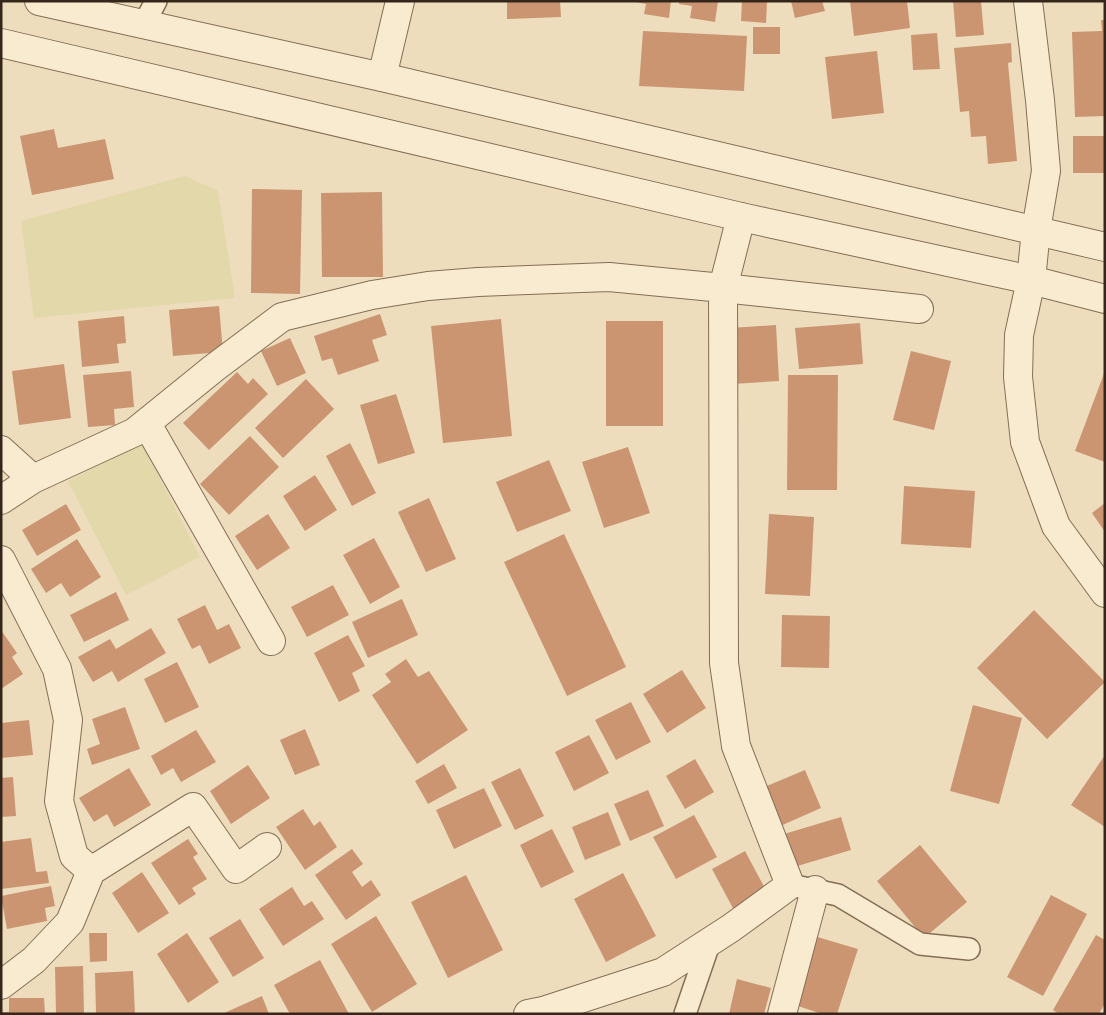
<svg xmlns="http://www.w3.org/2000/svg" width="1106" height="1015" font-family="'Playfair Display',serif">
<rect width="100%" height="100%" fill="#edddbd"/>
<path fill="#e3d8aa" d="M185,176l33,15 17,107 -201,20 -13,-97z
M142,443l58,114 -74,38 -58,-114z"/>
<path fill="#cb9572" d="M507,1h53l1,16 -54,2z
M632,1h39l-2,17 -25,-4 2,-10z
M679,1h39l-3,21 -25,-4 2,-12 -13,-2z
M742,1h25l-1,22 -25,-2z
M791,1h31l3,10 -30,7z
M850,1h57l3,27 -56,8z
M953,1h28l3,34 -28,2z
M1101,20h4v96l-30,1 -3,-85 30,-1z
M753,27h27v27h-27z
M643,31l104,5 -3,55 -105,-5z
M937,33l3,36 -27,1 -2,-35z
M1011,43l1,19 -4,1 9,98 -29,3 -2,-28 -15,1 -2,-26 -9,1 -6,-64z
M877,51l7,62 -52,6 -7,-62z
M54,129l4,19 47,-9 9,40 -82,16 -12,-59z
M1073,136h32v37h-32z
M252,189l50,1 -2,104 -49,-1z
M382,192l1,85h-61l-1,-84z
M219,306l4,46 -50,4 -4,-46z
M380,314l7,21 -15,5 7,21 -41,14 -6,-17 -10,3 -8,-25z
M124,316l2,27 -9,1 2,19 -37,4 -4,-46z
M501,319l11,117 -69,7 -12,-117z
M606,321h57v105h-57z
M860,323l3,41 -64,5 -4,-41z
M776,325l3,56 -46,3 -3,-56z
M290,338l16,35 -29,13 -16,-35z
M911,351l40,10 -17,69 -41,-10z
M64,364l7,54 -52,7 -7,-54z
M131,371l3,36 -20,2 1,16 -27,2 -5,-52z
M1105,371v91l-30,-11z
M237,372l11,12 5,-6 15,16 -59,56 -26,-27z
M788,375h50l-1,115h-50z
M306,379l28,30 -51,49 -28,-30z
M396,394l19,59 -37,11 -18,-59z
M250,436l29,31 -50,48 -29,-31z
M350,443l26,50 -24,13 -26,-50z
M628,447l22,66 -46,15 -22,-66z
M549,460l22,51 -54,21 -21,-50z
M315,475l22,35 -32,21 -22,-35z
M904,486l71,5 -4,57 -70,-4z
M429,498l27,61 -30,13 -28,-60z
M1105,503v29l-13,-19z
M66,504l15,26 -44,26 -15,-26z
M268,514l22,34 -33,22 -22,-34z
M769,514l45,3 -4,79 -45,-2z
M564,534l62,133 -59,29 -63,-134z
M374,538l26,49 -30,17 -27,-49z
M77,539l24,38 -31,20 -9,-14 -15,10 -15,-24z
M333,585l16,30 -42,22 -16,-30z
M116,592l13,28 -45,22 -14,-27z
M402,599l16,36 -50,23 -16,-36z
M205,605l12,25 12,-6 12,24 -32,16 -9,-19 -8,4 -15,-30z
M1034,610l71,72 -58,57 -70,-71z
M782,615l48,1 -1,52 -48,-1z
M151,628l15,25 -48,29 -6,-11 -19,11 -15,-25 32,-18 6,10z
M1,630l16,23 -5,4 11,17 -22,15z
M348,635l17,31 -13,7 8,18 -21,11 -25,-49z
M406,659l12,18 11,-6 39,59 -51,34 -45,-69 19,-13 -6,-8z
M177,662l22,45 -34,16 -21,-44z
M682,670l24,38 -39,25 -24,-39z
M631,702l20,40 -35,18 -21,-40z
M973,705l49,13 -23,86 -49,-13z
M125,707l15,42 -48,16 -5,-16 13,-5 -8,-25z
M29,720l4,35 -32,3v-35z
M305,729l15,36 -25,10 -15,-35z
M196,730l20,32 -35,20 -8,-14 -12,7 -10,-19z
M589,735l20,38 -35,18 -19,-39z
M1105,755v72l-34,-22z
M695,759l19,33 -29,17 -19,-33z
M444,764l13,24 -29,16 -13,-23z
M248,765l22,33 -39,26 -21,-33z
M129,768l22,37 -37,22 -7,-13 -13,8 -15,-24z
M520,768l24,48 -29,14 -24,-48z
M805,770l16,38 -43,19 -16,-39z
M13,777l3,39 -15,1v-39z
M484,788l18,38 -48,23 -18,-39z
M648,790l16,36 -34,15 -16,-37z
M303,809l11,17 6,-5 17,26 -32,23 -29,-43z
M608,812l13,33 -36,15 -13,-33z
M694,815l23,42 -41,22 -23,-42z
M841,817l10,33 -57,17 -10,-33z
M552,829l22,43 -33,16 -21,-43z
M31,838l5,34 11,-1 2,12 -48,6v-47z
M188,839l10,15 -5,3 14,22 -15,9 4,6 -17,11 -28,-42z
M920,845l47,57 -43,36 -47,-57z
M352,849l11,15 -11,8 10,15 9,-7 10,15 -35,25 -31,-45z
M745,851l23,43 -33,18 -23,-43z
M142,872l27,41 -31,20 -26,-40z
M623,873l33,63 -50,26 -32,-63z
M466,875l37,75 -55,28 -37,-76z
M51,886l4,20 -10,2 2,13 -40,8 -6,-33z
M292,887l12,19 8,-5 12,18 -41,27 -24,-37z
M1051,895l36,19 -44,82 -36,-19z
M376,916l41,68 -45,28 -41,-68z
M240,919l24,39 -31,19 -24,-39z
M89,933h18v28l-17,1z
M187,933l32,49 -31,21 -31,-49z
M1096,935l9,5v63l-6,11h-40l-6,-4z
M814,936l44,13 -21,65h-15l-30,-10z
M320,960l29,54h-59l-16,-29z
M83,966l1,48h-28l-1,-47z
M133,971l2,43h-39l-1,-41z
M737,979l34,9 -7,26h-35z
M262,996l7,18h-47z
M9,998h35l1,16h-44v-2h8z"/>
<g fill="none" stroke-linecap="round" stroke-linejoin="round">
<g stroke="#846e56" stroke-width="24">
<path id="service" d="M144,24l12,-23
M800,887l38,8 82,49 49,5
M685,1014l25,-73"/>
</g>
<g stroke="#846e56" stroke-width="30">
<path id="minor" d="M1028,1l12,99 6,71 -10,59 -5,50
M382,77l18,-76
M147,424l124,217
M1,450l32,29
M1,500l32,-21 102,-47 79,-64 68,-51 90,-22 56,-9 50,-4 131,-5 114,11 196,21
M1,560l56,109 11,51 -9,81 15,55 17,15
M1,985l33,-25 36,-38 21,-51 102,-64 43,62 31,-22
M528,1014l15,-3 120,-39 68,-44 59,-43 -54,-139 -12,-83 -1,-375 18,-71
M782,1014l33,-124"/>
</g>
<g stroke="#846e56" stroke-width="30">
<path id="tertiary" d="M39,1l343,76 723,170
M1,43l740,174 290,63 74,19
M1031,280l-12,55 -1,42 7,65 31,84 49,67"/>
</g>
<use href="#service" stroke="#f8ebcf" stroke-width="21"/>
<use href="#minor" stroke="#f8ebcf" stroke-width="28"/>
<use href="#tertiary" stroke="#f8ebcf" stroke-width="28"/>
</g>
<rect width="1106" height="1015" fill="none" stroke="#34261b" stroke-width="5"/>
</svg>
